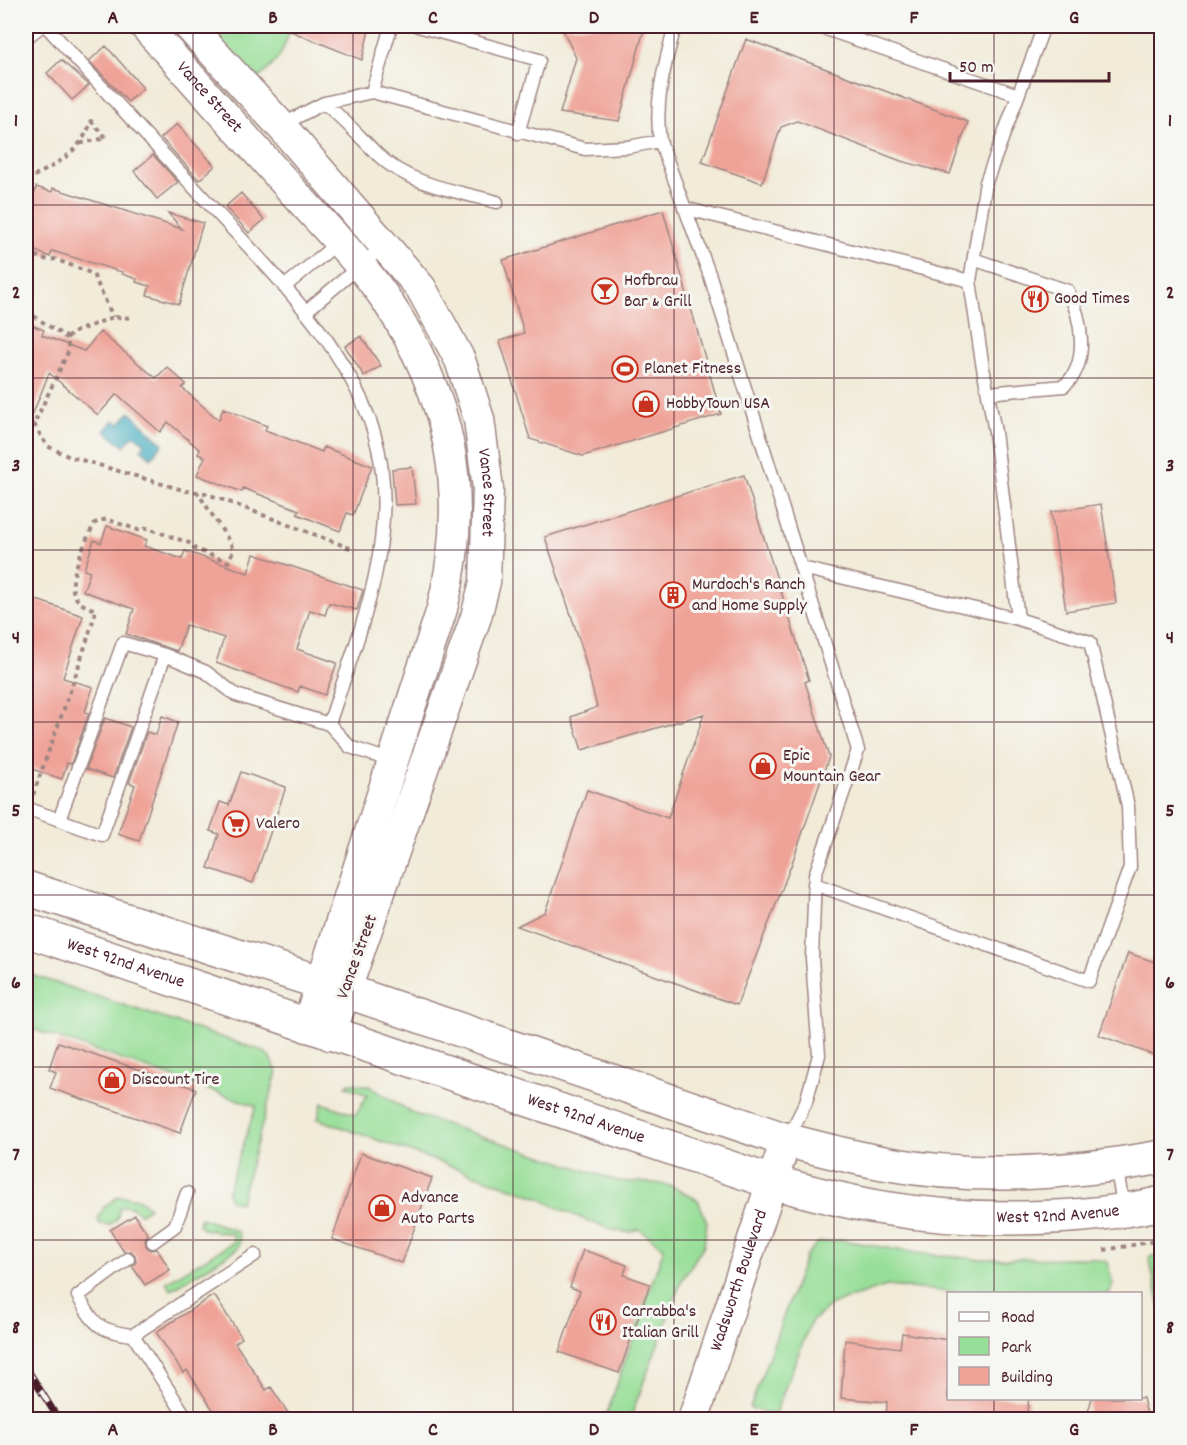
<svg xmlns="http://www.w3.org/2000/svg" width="1187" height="1445" font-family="Dekko,sans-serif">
<rect width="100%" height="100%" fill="#f6f6f2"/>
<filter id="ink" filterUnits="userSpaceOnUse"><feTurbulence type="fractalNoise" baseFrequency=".0167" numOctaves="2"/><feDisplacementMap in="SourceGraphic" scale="12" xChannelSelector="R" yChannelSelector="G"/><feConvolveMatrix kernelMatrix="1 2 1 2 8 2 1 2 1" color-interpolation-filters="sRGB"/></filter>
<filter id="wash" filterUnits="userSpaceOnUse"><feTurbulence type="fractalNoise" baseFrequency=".008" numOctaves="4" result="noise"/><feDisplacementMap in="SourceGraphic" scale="24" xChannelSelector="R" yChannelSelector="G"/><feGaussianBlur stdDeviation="1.35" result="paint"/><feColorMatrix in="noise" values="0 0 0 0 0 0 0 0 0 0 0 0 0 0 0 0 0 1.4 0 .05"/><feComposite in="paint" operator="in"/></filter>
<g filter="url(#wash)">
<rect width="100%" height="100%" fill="#f1ebd8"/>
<path fill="#97de98" stroke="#707e62" stroke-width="1.5" d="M204,26h87c-8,28 -12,36 -36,55z
M26,973l237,78 8,7 6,14 -37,131 -10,-3 -3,-7 29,-87 -230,-79z
M350,1083l19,3 45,28 204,67 37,2 16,3 27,14 9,22 -3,23 -23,37 -51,137h-25l59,-171 -25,-19c-3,1 -6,2 -9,3 -13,3 -78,-25 -90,-34l-222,-79 4,-16 34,12 11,-20 -21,-9z
M119,1196l19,3 11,8 -9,7c-6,-7 -13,-10 -21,-6l-1,10 -8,7 -10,-1 -2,-5 6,-12z
M201,1218l36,13c4,7 4,11 0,18l-66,41 -5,-8 68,-40 -2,-8 -29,-5 -4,-5z
M842,1240l74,13 61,6 115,-1 15,4 6,23 -4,9h-137l-85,-8 -55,18 -21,18 -37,94 -24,-8 56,-153 11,-12z
M1161,1250v61l-12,-54 6,-1z"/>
<path fill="#3eaabe" stroke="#446474" stroke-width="1.5" d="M130,412l33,32 -12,14 -10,-9 4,-5 -11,-9 -10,11 -19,-15 9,-11 5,4z"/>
<g id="blocks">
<path fill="#efa297" d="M278,26h92l-8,34z
M561,26h84l-26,95 -59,-8 16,-55z
M746,39l222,83 -18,52 -49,-13 -104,-40 -16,6 -19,56 -60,-21z
M106,46l37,42 -15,14 -39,-41z
M61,60l28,25 -17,15 -25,-27z
M177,124l38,42 -16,14 -38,-42z
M153,155l25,27 -21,17 -23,-28z
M36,187l16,5 1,-4 129,41 -14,-16 35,10 -24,81 -32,-9 3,-9 -14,-4 1,-3 -15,-5v-2l-70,-21 -2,6 -24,-10v-46l3,-11 6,2z
M241,193l23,27 -15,13 -24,-26z
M663,210l58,204 -138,42 -53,-17 -30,-98 24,-8 -21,-73z
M26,323l18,7 -2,5 42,16 16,-19 56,46 11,-11 19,17 -4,4 37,32 4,-12 44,18 -2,4 21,8 36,14 2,-5 48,19 -19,49 -6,-2 -7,18 -43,-17 2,-4 -56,-22 -1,4 -45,-17 8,-18 -7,-3 2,-4 -32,-28 -8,10 -43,-38 -19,21 -49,-42 -23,58z
M361,336l20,30 -17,10 -19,-30z
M412,467l4,37 -21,1 -3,-36z
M744,475l65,205 -4,2 24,75 -37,106 -55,142 -220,-79 28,-14 42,-122 81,28 36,-104 -122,36 -11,-33 26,-10 -16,-62 -36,-108z
M1101,504l15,99 -50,8 -15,-99z
M107,526l40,14 -3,6 38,13 3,-8 63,22 6,-19 109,36 -6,20 -28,-7 -4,12 -15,-5 -13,39 40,14 -12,32 -25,-9 -2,6 -82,-29 8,-25 -38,-13 -9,26 -51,-17 8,-25 -51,-18 7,-19 -6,-2 10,-30 7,3z
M37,600l46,16 -20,62 30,9 -8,25 4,1 -18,51 -4,-1 -5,16 -36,-12v-164l9,3z
M162,716l16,6 -39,119 -21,-7 17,-49 -6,-2 18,-51 9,3z
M105,718l26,9 -18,51 -27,-9z
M241,772l45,15 -33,96 -45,-15 11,-34 -9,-3 10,-29 9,3z
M1128,953l33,11v94l-62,-23z
M58,1042l138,47 -16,44 -130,-45 6,-16 -7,-3z
M361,1153l71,25 -30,85 -70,-24z
M135,1215l13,20 -3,4 1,7 4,4 7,-1 13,21 -25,15 -13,-19 4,-4 -1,-7 -4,-4 -7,1 -14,-22z
M583,1250l44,15 -3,10 26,9 -31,89 -60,-21 21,-61 -10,-4z
M214,1295l28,43 -7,5 31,47 5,-3 21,32h-73l-32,-49 -4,3 -27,-41z
M902,1333l46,7v58h81l-3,21h-140l1,-17 -46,-4 4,-58 55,8z
M1092,1398h51l5,21h-62z"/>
</g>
</g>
<g filter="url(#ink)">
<use href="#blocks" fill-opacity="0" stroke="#9e8582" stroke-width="1.5"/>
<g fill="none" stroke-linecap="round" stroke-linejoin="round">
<g stroke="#9e8582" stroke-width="15">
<path id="service" d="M418,26l121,34 -21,73
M675,26c-10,38 -21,75 -15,115l50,135 148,474 -43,125 -3,83 7,97 -13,47 -18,36
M817,26l201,69
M26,38l15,-12
M372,92l19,-66
M324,103c21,17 35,33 53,51 31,31 80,37 120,48
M283,128l12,-10 29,-15 48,-11 213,57 43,-2 32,-6
M684,208l286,73
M976,260l92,31c14,27 22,73 -4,95l-76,7
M284,287l56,-46
M305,312l80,-67
M802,568l216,51 72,23 38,164 2,61 -41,114 -275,-97
M1018,619l-23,-187 -13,-70 -12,-81 16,-99 58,-156
M329,724l21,23 42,14
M26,808l76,27 63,-180 41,17 30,23 93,29c27,-83 65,-170 52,-260 -15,-105 -114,-196 -182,-271 -51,-56 -102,-112 -153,-167
M59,820l64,-177 42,12
M1116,1165l8,45
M153,1242l22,-16 12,-33
M128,1259l-50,37c16,29 21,35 55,39
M188,1420l-55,-85 122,-80"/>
</g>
<g stroke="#9e8582" stroke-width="33">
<g id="tertiary">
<path id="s1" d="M145,26c48,54 97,108 145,162 32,36 68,71 95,110 66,98 86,196 57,311l-135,418"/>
<path id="s2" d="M189,26l94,102 138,160 39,72 19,59 9,70 -3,93 -9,35 -146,418"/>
<path id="s3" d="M693,1420l93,-280"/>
</g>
</g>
<g stroke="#9e8582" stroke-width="36">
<g id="primary">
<path d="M26,888l293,94 467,158c34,9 68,18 103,24 89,16 184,9 273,-7"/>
<path id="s4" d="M26,930l746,252c37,10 74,20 111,26 83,14 198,14 279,-5"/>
</g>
</g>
<path stroke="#9e8582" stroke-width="4" stroke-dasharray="4.5 4.5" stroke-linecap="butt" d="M26,180c27,-13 56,-28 65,-59l15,17 -28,6
M26,253l22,7 7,-1 38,15 20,43
M26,311l41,27 2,12 -35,74 -8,-2
M67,338l5,-5 41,-16 20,1
M34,424l13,22 21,10 118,35 19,2 150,57
M33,795c22,-62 45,-122 63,-185 -10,-3 -21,-8 -23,-20 -3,-14 14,-54 22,-67l11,-4 35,12 6,-3 45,16 3,5 33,13 5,-11 -2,-7 -33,-51
M1104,1250l52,-9"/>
<use href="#service" stroke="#fff" stroke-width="12"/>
<use href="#tertiary" stroke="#fff" stroke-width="30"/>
<use href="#primary" stroke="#fff" stroke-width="33"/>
<g stroke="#4a1f2b" stroke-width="7">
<path id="rail" d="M26,1367l33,53"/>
</g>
<use href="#rail" stroke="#f6f6f2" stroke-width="4.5" stroke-dasharray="14" stroke-linecap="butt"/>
</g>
</g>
<path fill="none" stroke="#4a1f2b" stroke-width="1.5" stroke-opacity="0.55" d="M193,26v1394M353,26v1394M513,26v1394M674,26v1394M834,26v1394M994,26v1268M26,205h1136M26,378h1136M26,550h1136M26,722h1136M26,895h1136M26,1067h1136M26,1240h1136M994,1398v22"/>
<defs>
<g id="bar-ring" transform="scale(1.35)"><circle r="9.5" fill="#f6f6f2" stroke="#c8321e" stroke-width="1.5"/><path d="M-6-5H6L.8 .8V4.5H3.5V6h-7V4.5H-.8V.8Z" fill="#c8321e"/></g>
<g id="restaurant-ring" transform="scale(1.35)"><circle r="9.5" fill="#f6f6f2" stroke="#c8321e" stroke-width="1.5"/><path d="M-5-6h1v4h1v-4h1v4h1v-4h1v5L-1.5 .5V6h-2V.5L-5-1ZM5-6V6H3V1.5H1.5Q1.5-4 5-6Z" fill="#c8321e"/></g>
<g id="stadium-ring" transform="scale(1.35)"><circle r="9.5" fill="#f6f6f2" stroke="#c8321e" stroke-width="1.5"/><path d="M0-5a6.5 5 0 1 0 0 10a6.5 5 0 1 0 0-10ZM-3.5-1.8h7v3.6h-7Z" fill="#c8321e"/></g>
<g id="shop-ring" transform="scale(1.35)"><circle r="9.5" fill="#f6f6f2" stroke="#c8321e" stroke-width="1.5"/><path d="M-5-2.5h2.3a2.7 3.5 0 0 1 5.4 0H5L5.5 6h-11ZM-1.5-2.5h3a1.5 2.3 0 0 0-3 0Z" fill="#c8321e"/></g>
<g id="building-ring" transform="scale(1.35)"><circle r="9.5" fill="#f6f6f2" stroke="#c8321e" stroke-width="1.5"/><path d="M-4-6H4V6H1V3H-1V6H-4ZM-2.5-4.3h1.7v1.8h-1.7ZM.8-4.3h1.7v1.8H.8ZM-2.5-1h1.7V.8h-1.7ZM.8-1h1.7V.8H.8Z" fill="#c8321e"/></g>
<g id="supermarket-ring" transform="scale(1.35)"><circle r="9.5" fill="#f6f6f2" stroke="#c8321e" stroke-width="1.5"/><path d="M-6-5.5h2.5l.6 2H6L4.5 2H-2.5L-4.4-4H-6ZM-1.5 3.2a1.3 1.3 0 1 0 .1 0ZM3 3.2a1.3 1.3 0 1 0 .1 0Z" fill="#c8321e"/></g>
</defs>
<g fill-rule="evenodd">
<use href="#bar-ring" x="605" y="291"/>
<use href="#restaurant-ring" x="1035" y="299"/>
<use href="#stadium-ring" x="625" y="369"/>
<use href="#shop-ring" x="646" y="404"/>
<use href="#building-ring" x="673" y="595"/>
<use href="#shop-ring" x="763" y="766"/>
<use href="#supermarket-ring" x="236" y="824"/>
<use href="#shop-ring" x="112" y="1080"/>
<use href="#shop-ring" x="382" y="1208"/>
<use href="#restaurant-ring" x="603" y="1322"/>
</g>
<g text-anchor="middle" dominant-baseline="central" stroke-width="6" stroke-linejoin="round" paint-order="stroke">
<g font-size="18" fill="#4a1f2b" stroke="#f6f6f2">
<text stroke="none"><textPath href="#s1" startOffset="96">Vance Street</textPath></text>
<text stroke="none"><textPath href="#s2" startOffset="568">Vance Street</textPath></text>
<text transform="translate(358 957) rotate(-70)">Vance Street</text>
<text stroke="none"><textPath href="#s4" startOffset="105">West 92nd Avenue</textPath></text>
<text stroke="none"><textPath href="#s4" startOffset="591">West 92nd Avenue</textPath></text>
<text stroke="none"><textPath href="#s4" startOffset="1077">West 92nd Avenue</textPath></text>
<text stroke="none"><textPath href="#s3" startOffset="147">Wadsworth Boulevard</textPath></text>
</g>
<g font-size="18" fill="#4a1f2b" stroke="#f6f6f2" text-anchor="start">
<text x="624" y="281">Hofbrau<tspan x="624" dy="21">Bar &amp; Grill</tspan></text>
<text x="1054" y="299">Good Times</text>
<text x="644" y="369">Planet Fitness</text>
<text x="666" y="404">HobbyTown USA</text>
<text x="692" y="585">Murdoch's Ranch<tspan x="692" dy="21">and Home Supply</tspan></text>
<text x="783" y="756">Epic<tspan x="783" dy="21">Mountain Gear</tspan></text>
<text x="256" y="824">Valero</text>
<text x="132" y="1080">Discount Tire</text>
<text x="401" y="1198">Advance<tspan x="401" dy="21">Auto Parts</tspan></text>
<text x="622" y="1312">Carrabba's<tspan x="622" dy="21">Italian Grill</tspan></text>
</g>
</g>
<rect width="1187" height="1445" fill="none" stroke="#f6f6f2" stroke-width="66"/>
<rect x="947" y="1292" width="195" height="108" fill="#f6f6f2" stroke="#b1a0a2" stroke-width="1.5"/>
<rect x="959" y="1312" width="30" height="9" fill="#ffffff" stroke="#b1a0a2" stroke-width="1.5"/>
<text x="1001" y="1322" font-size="18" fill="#4a1f2b">Road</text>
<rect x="959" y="1337" width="30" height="18" fill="#97de98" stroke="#b1a0a2" stroke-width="1.5"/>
<text x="1001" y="1352" font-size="18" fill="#4a1f2b">Park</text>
<rect x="959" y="1367" width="30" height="18" fill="#efa297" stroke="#b1a0a2" stroke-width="1.5"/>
<text x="1001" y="1382" font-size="18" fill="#4a1f2b">Building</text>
<path d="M950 72v9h159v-9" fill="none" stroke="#4a1f2b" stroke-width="3"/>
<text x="959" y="72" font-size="18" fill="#4a1f2b" stroke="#f6f6f2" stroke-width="4.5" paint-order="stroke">50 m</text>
<rect x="33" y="33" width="1121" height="1379" fill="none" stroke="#4a1f2b" stroke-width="2"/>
<g font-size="20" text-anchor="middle" font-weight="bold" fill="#4a1f2b">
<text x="113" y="23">A</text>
<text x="273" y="23">B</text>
<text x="433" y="23">C</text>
<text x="594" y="23">D</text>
<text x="754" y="23">E</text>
<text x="914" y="23">F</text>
<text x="1074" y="23">G</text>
<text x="16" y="126">1</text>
<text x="1170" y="126">1</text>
<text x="16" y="298">2</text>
<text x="1170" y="298">2</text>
<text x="16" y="471">3</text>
<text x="1170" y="471">3</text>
<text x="16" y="643">4</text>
<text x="1170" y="643">4</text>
<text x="16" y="816">5</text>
<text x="1170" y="816">5</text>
<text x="16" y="988">6</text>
<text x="1170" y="988">6</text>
<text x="16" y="1160">7</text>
<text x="1170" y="1160">7</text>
<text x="16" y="1333">8</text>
<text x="1170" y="1333">8</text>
<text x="113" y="1435">A</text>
<text x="273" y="1435">B</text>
<text x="433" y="1435">C</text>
<text x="594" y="1435">D</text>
<text x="754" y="1435">E</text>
<text x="914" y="1435">F</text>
<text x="1074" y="1435">G</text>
</g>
</svg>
